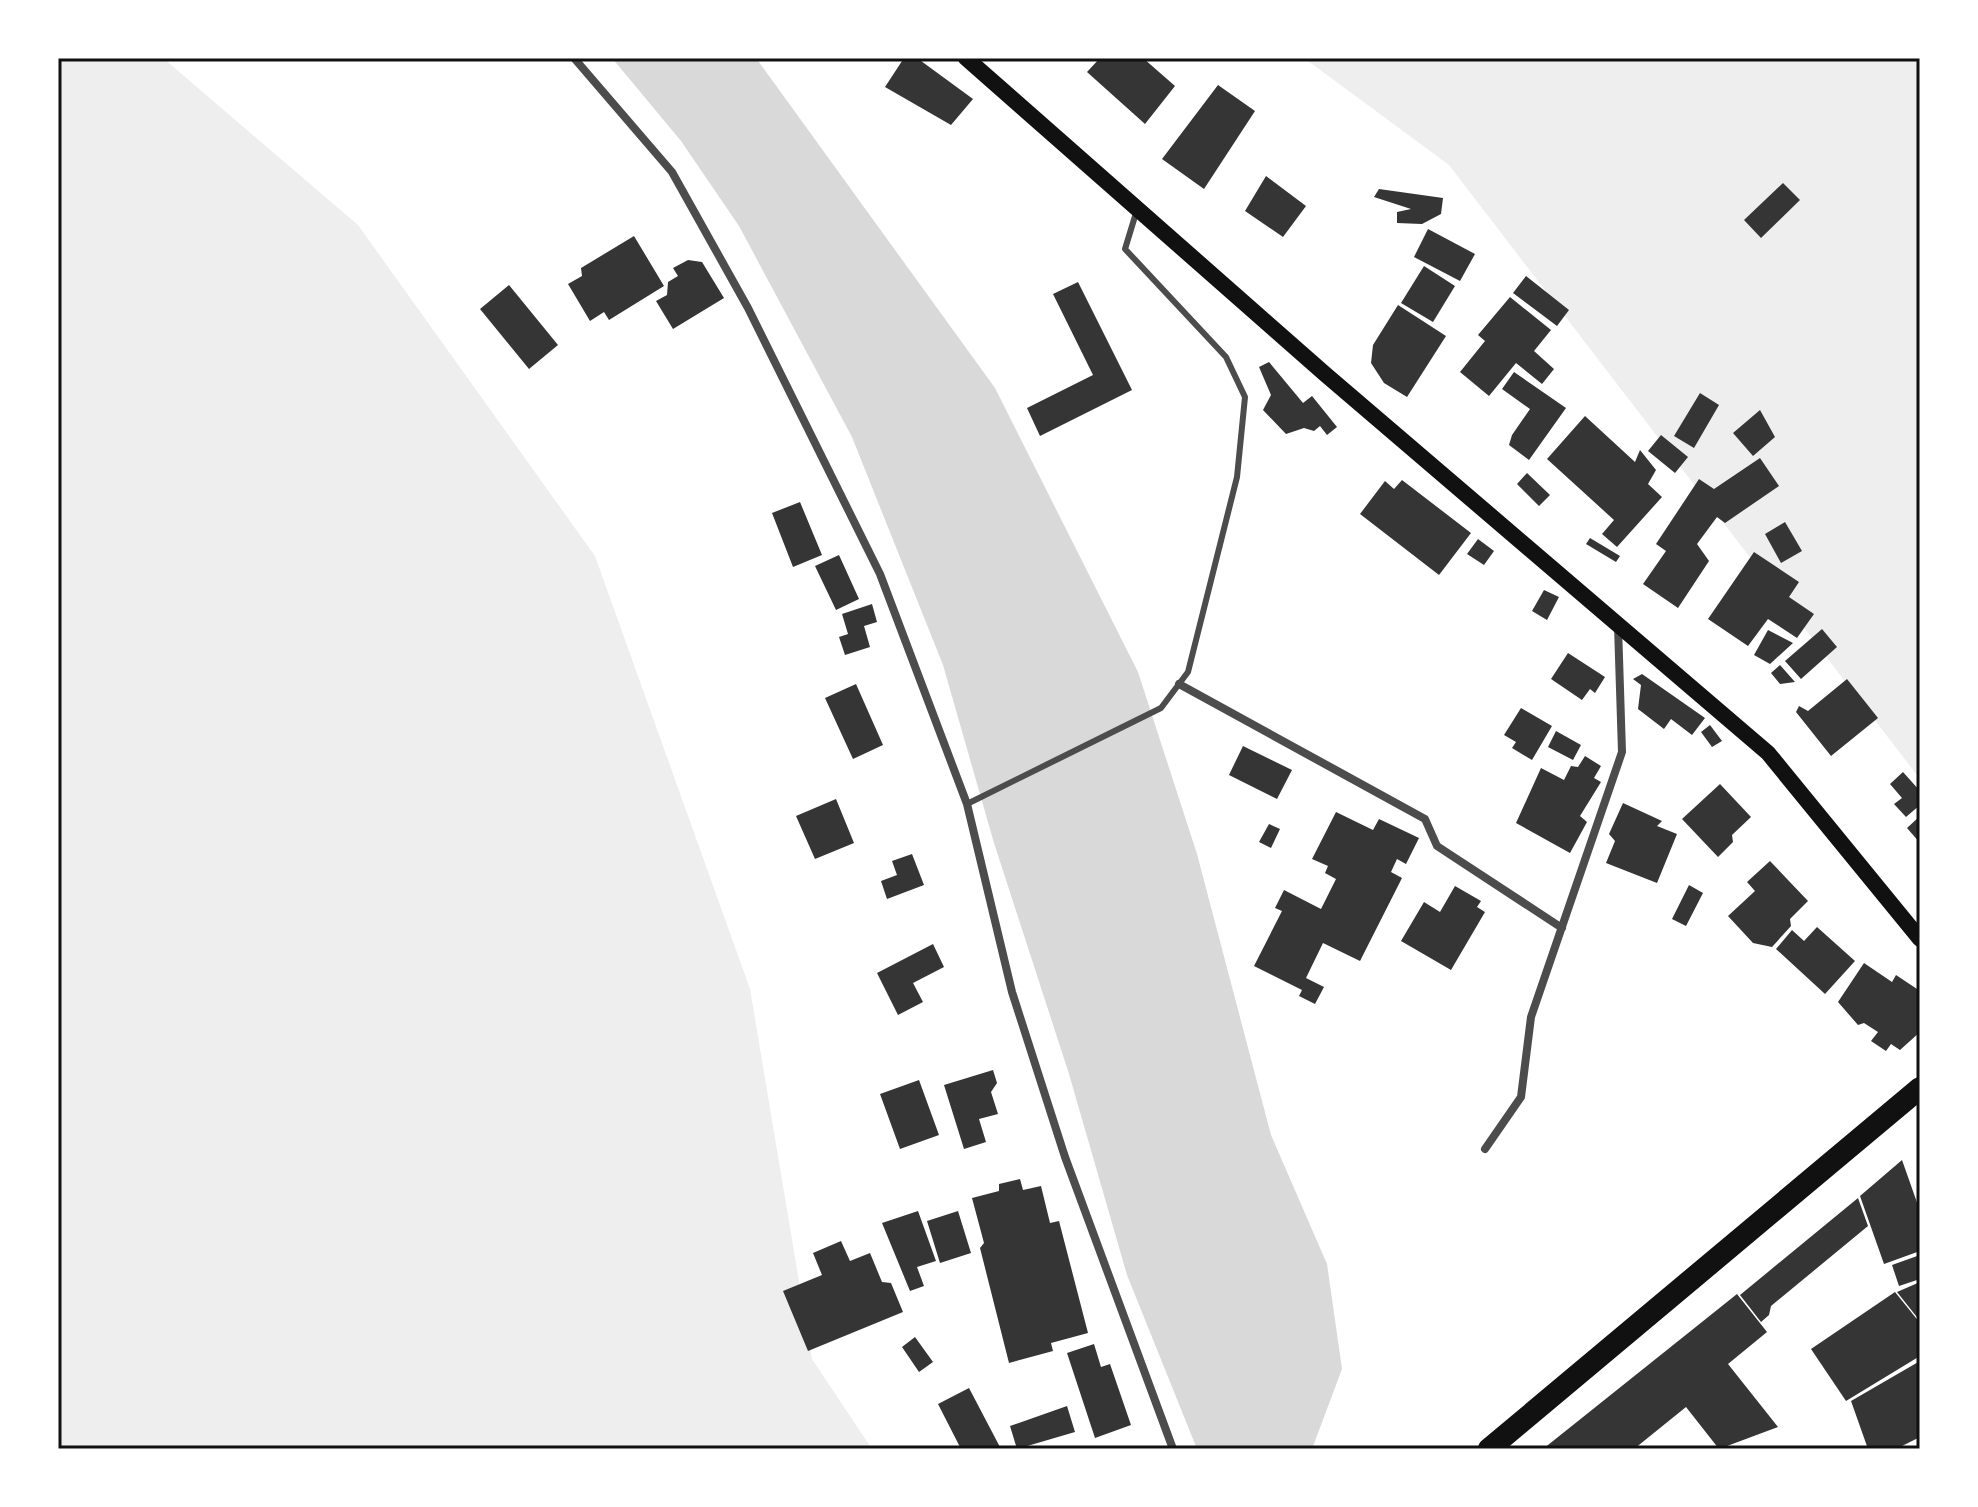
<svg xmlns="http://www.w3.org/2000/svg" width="1978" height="1507" font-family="Poppins,sans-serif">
<rect width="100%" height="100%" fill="#fff"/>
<path fill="#eee" d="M58,58h105l195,167 237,331 155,433 62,370 60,90h-814z
M1304,58h616v721l-471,-614z"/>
<path fill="#d9d9d9" d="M612,58h144l239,330 143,284 59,182 74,281 56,129 15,105 -30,80h-115l-70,-174 -58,-201 -75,-231 -51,-178 -91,-228 -113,-211 -58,-85z"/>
<path fill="#353535" d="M904,58h13l56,41 -22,26 -66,-38z
M1100,58h43l32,28 -30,38 -58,-52z
M1218,85l37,26 -51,78 -42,-30z
M1266,176l40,30 -23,31 -38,-26z
M1783,183l17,17 -39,38 -17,-18z
M1379,189l64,9 -2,16 -19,10 -25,-1v-11l14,-3 -37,-12z
M1428,229l47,25 -15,27 -46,-24z
M634,236l30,50 -55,34 -5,-8 -14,9 -22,-37 14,-8 -1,-8z
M688,260l14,2 22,36 -51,31 -17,-28 11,-6 1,-13 10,-6 -5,-8z
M1424,266l31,20 -22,36 -32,-19z
M1526,276l43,34 -12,16 -44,-33z
M1078,282l54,108 -92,46 -13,-28 66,-33 -40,-81z
M509,285l49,60 -29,24 -49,-60z
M1510,297l41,33 -17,21 20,18 -12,15 -26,-21 -27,33 -29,-24 25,-31 -7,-6z
M1398,305l48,31 -39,61 -23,-14 -13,-20 2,-18z
M1269,362l34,41 9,-7 25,31 -10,8 -7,-9 -6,5 -10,-3 -18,6 -23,-24 8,-15 -12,-28z
M1514,372l52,36 -37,52 -20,-15 3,-10 18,-26 -28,-20z
M1700,393l19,12 -25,43 -20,-12z
M1760,410l15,27 -22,19 -20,-23z
M1585,416l50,46 5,-12 16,20 -8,14 14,13 -45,50 -15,-13 12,-14 -67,-61z
M1661,435l27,22 -13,16 -27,-22z
M1760,458l19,28 -54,37 -8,-6 -20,27 12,17 -31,47 -35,-24 23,-33 -10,-7 43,-65 15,10z
M1527,473l23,22 -11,11 -22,-22z
M1402,480l69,53 -32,42 -79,-61 25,-33 9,8z
M800,502l22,53 -29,12 -21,-54z
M1785,522l17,29 -21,12 -16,-29z
M1590,538l30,18 -4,6 -30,-18z
M1478,539l16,12 -10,14 -17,-11z
M1754,552l45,30 -10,15 25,17 -17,24 -29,-19 -20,27 -40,-27z
M839,555l20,44 -23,11 -21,-44z
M1544,590l15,7 -12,23 -15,-9z
M872,604l5,18 -13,4 6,21 -25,8 -6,-18 9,-3 -6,-20z
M1822,629l15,18 -36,32 -16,-18z
M1768,630l25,13 -23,21 -16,-9z
M1568,653l37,24 -10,16 -5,-4 -8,11 -31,-21z
M1780,665l15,17 -15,2 -9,-11z
M1642,674l63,44 -13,17 -21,-16 -7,10 -26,-20 3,-24 -8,-6z
M1847,679l31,39 -47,38 -35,-44 3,-6 9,5z
M856,684l27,61 -30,14 -28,-61z
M1521,708l31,18 -20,34 -20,-12 4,-6 -12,-7z
M1710,725l12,16 -10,6 -11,-15z
M1556,731l25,14 -8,15 -25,-13z
M1243,746l49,24 -15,29 -48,-24z
M1585,756l16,10 -7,12 7,4 -21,34 7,6 -17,31 -54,-30 25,-55 23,12 7,-14 7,1z
M1903,772l17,19v14l-14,12 -12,-13 8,-6 -12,-14z
M1720,784l31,33 -19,18 1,7 -15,15 -36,-38z
M836,799l18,44 -39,16 -19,-43z
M1623,803l39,18 -5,5 20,8 -20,49 -51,-20 9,-22 -6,-7z
M1336,812l37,18 6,-11 40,19 -13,26 -9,-5 -6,13 11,6 -42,83 -37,-18 -17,35 18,9 -9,17 -16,-8 3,-6 -48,-24 28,-55 -7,-3 9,-18 37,19 15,-30 -11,-6 3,-7 -16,-7z
M1920,816v27l-13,-15z
M1269,824l11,5 -9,19 -12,-6z
M912,854l12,31 -37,14 -6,-18 16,-6 -5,-14z
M1770,861l38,40 -18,18 1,7 -19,21 -19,-4 -25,-27 27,-25 -8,-9z
M1689,885l14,8 -17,33 -14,-7z
M1455,886l26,15 -4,6 8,5 -34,58 -50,-29 23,-39 16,10z
M1817,927l38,34 -30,33 -49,-45 16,-19 12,11z
M933,944l11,23 -31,16 10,19 -25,13 -21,-42z
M1864,963l28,19 4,-7 24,16v41l-20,18 -9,-6 -5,7 -15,-10 7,-9 -14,-9 -6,2 -20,-23z
M993,1070l4,13 -6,9 7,22 -19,5 7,23 -22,7 -20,-64z
M919,1080l20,55 -39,14 -20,-55z
M1902,1160l18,51v40l-36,13 -24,-68z
M1020,1179l3,11 18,-4 9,37 9,-2 29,112 -37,10 2,8 -44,12 -29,-115 4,-5 -12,-45 27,-7v-7z
M1858,1198l10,28 -97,80 -2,9 -8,7 -21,-27z
M918,1211l18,50 -19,6 7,19 -14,5 -28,-68z
M958,1211l13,42 -31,10 -13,-42z
M841,1241l9,20 20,-8 12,29 9,1 12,29 -95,39 -25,-60 39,-16 -9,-22z
M1920,1255v24l-21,7 -7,-21z
M1920,1282v39l-23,-29z
M1895,1292l25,31v33l-74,45 -35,-52z
M1737,1294l30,38 -39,32 50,63 -59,22 -33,-42 -52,42h-91z
M915,1337l18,25 -14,10 -17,-25z
M1094,1344l7,23 9,-3 21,61 -36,13 -28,-85z
M1920,1361v76l-24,12h-28l-17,-48z
M969,1388l32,61h-40l-23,-45z
M1067,1406l8,26 -58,17 -7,-23z"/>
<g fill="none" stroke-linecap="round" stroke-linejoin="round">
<path stroke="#4c4c4c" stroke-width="6" d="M967,804l194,-96 27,-36 49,-195 8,-80 -19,-40 -101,-108 11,-36"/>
<path stroke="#4c4c4c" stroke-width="8" d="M574,58l98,114 76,136 132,266 87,230 45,188 53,165 108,292
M1179,684l246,135 12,27 125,82
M1485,1149l36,-52 10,-80 91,-265 -4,-126"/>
<path stroke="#111" stroke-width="16" d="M966,58l359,316 443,379 152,186"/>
<path stroke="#111" stroke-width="22" d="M1489,1449l431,-361"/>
</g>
<rect width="1978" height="1507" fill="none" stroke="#ffffff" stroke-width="120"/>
<rect x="60" y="60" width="1858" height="1387" fill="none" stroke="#111" stroke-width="3"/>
</svg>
